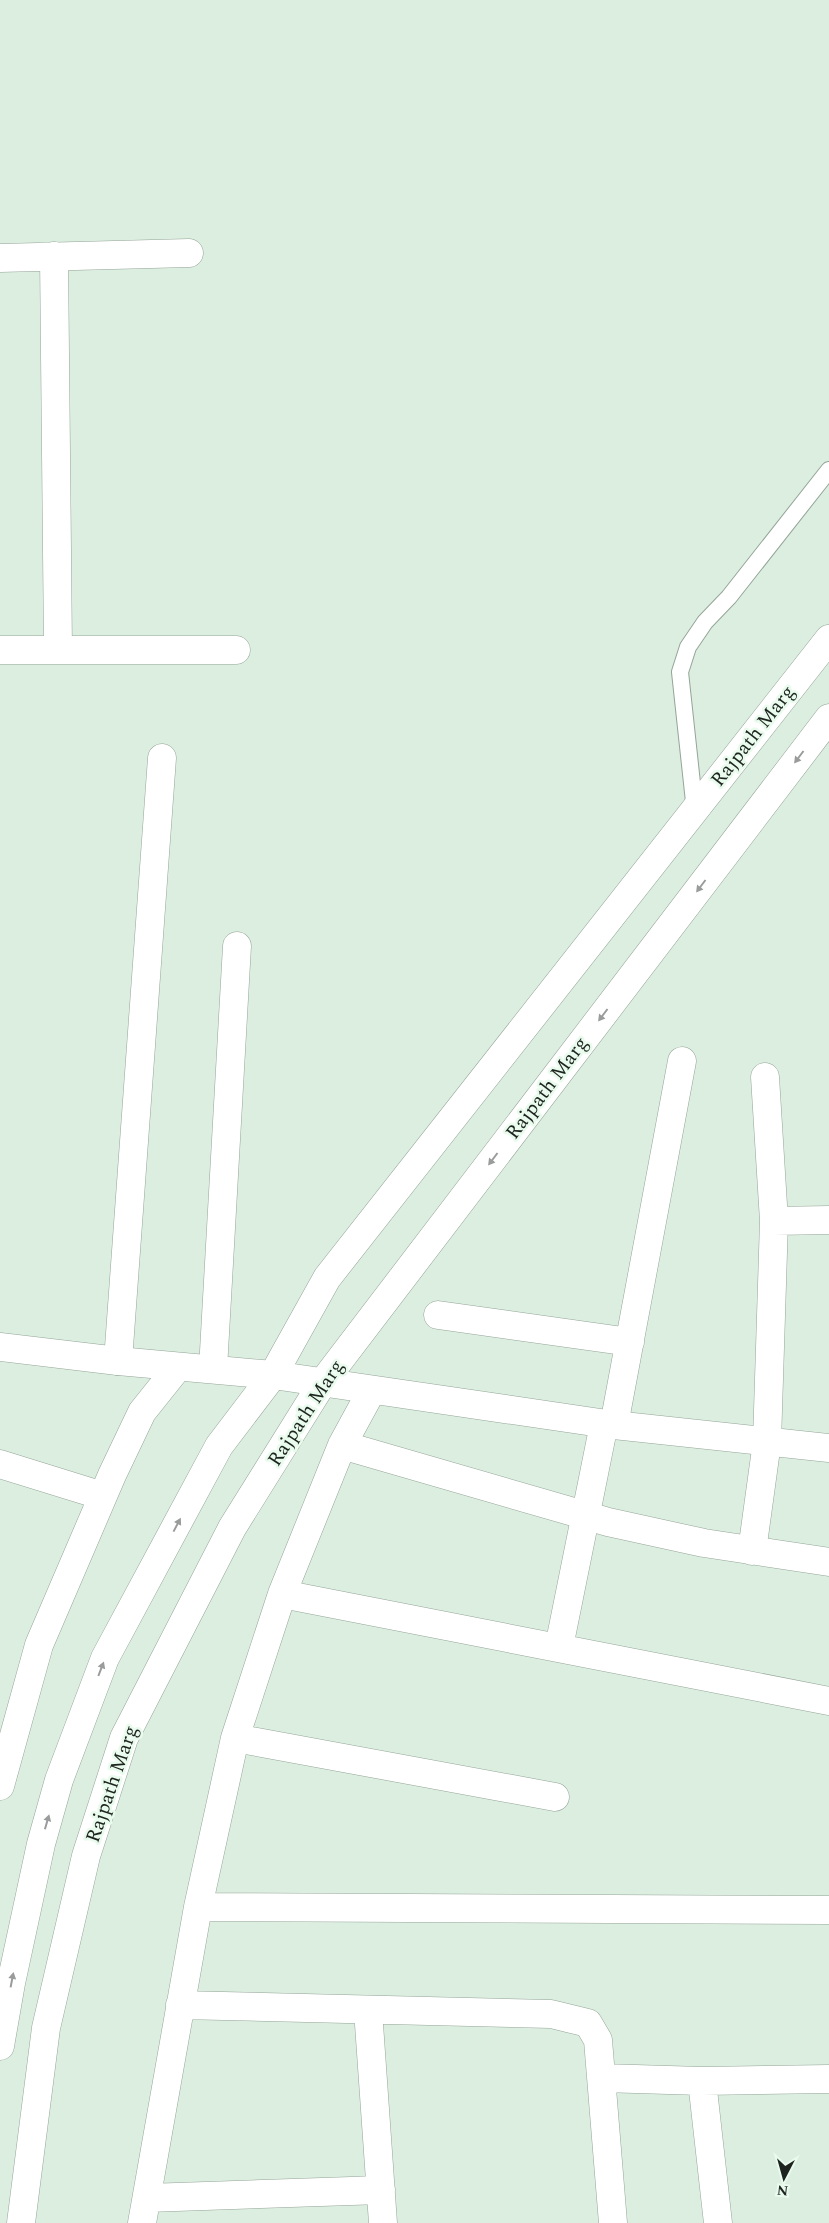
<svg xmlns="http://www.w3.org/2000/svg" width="829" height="2223" font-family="Spectral,serif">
<rect width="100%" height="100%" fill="#dceee0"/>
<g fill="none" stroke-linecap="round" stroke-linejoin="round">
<g stroke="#94a598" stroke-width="18">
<path id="service" d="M695,811l-15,-139 8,-25 17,-25 24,-25 100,-127"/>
</g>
<g stroke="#94a598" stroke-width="29">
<path id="minor" d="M54,256l4,393
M0,258l189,-5
M0,650h236
M774,1221l55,-1
M438,1315l192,27
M118,1361l44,-603
M213,1369l24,-423
M614,1425l68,-364
M342,1445l266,77 96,21 125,19
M0,1464l103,32
M752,1551l15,-109 7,-221 -9,-144
M282,1594l547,107
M559,1647l45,-223
M235,1738l320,59
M0,1786l39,-141 73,-170 30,-63 36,-45
M198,1907l631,3
M180,2005l371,9 37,9 10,17 15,183
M368,2010l15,213
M602,2078l100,3 127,-2
M702,2081l16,142
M147,2198l234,-8
M142,2223l56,-316 37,-169 47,-144 60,-149 30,-55"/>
</g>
<g stroke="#94a598" stroke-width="29">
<path id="tertiary" d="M0,1347l118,14 155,14 341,50 215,23"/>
</g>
<g stroke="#94a598" stroke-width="29">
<path id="secondary" d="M0,2046l11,-63 30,-139 18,-64 46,-122 114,-212 54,-71 54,-97 502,-639
M21,2223l25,-195 40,-172 38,-118 108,-210 91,-146 506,-664"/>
</g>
<use href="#service" stroke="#fff" stroke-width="16"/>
<use href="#minor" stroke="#fff" stroke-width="28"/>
<use href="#tertiary" stroke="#fff" stroke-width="28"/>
<use href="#secondary" stroke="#fff" stroke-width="28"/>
</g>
<defs><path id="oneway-solid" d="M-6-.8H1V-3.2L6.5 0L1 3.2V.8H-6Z" transform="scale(1.25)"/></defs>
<g fill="#999c9a">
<use href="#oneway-solid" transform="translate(799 757) rotate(127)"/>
<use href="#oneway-solid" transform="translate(701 886) rotate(127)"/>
<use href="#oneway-solid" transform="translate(603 1015) rotate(127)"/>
<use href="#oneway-solid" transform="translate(493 1159) rotate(127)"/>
<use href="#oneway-solid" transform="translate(177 1525) rotate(-62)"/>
<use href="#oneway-solid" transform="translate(101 1669) rotate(-69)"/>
<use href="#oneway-solid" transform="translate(47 1822) rotate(-74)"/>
<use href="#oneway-solid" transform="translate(12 1980) rotate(-79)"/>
</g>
<g text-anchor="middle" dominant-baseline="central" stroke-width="5" stroke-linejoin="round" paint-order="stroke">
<g font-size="20" fill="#1d231e" stroke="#e9fbed">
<text transform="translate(753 736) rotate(-52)">Rajpath Marg</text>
<text transform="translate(547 1088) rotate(-53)">Rajpath Marg</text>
<text transform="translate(306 1413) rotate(-57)">Rajpath Marg</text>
<text transform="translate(112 1784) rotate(-71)">Rajpath Marg</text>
</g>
</g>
<g transform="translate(784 2178) rotate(186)" stroke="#e9fbed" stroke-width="4" paint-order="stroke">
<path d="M0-4L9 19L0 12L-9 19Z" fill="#1d231e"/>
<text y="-8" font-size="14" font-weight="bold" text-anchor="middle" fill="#1d231e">N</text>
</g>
</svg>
